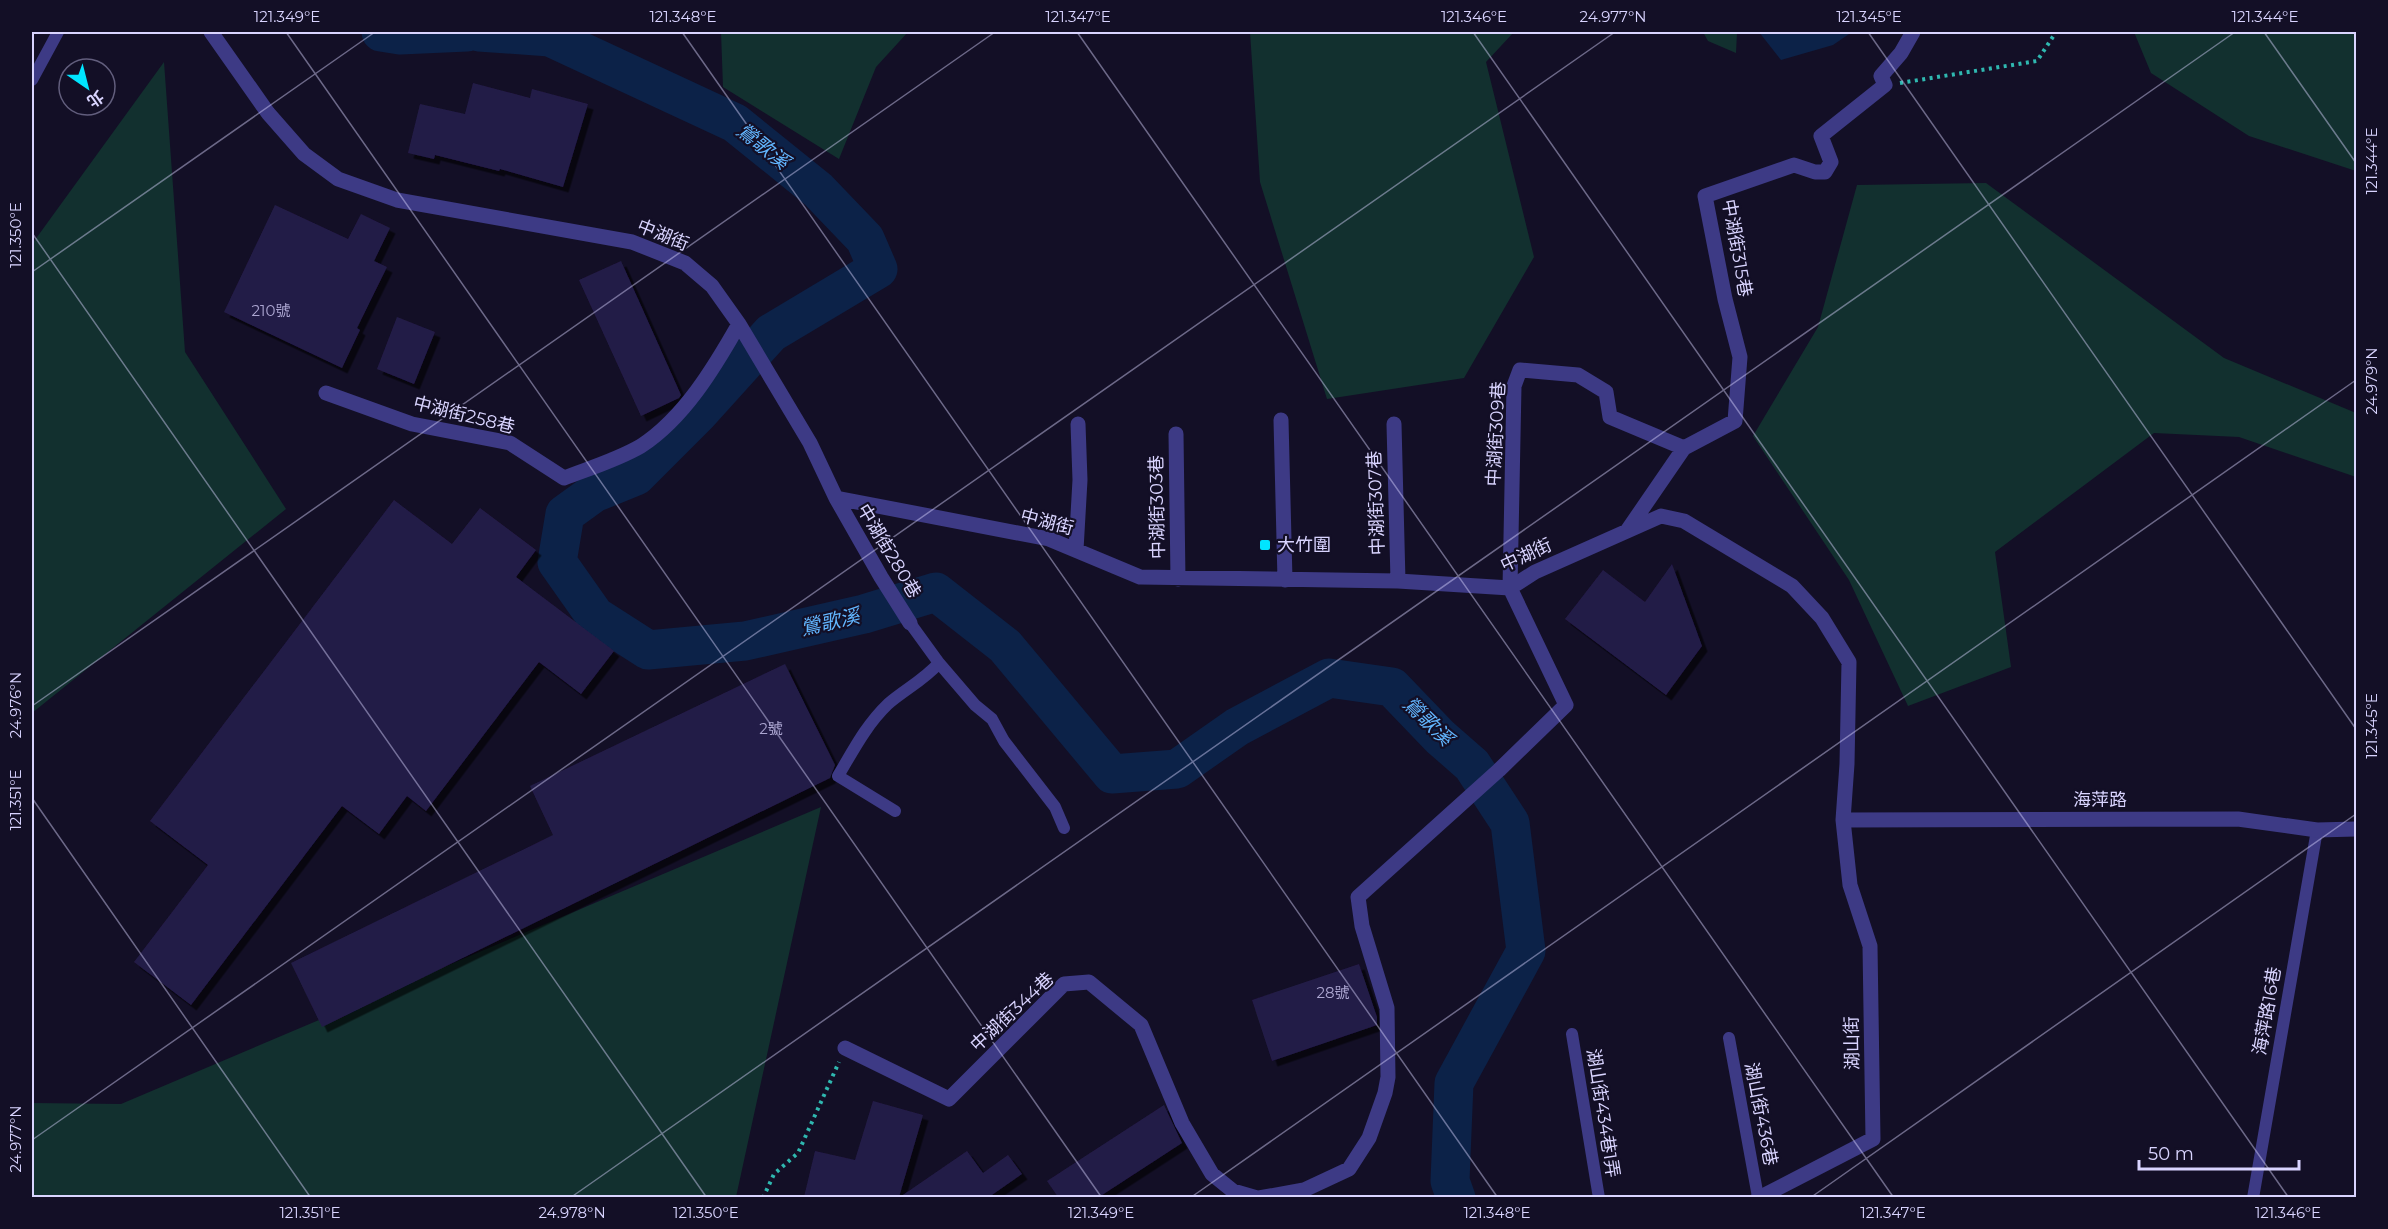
<svg xmlns="http://www.w3.org/2000/svg" width="2388" height="1229" font-family="Montserrat,'Noto Sans TC',sans-serif">
<defs>
<filter id="shadow"><feDropShadow dx="5.5" dy="5.5" stdDeviation="0" flood-color="#0009"/></filter>
</defs>
<rect width="100%" height="100%" fill="#130f26"/>
<path fill="#12302f" d="M721,32h187l-32,35 -37,92 -116,-72z
M1250,32h264l-28,30 48,195 -70,121 -137,21 -67,-217z
M1703,32h34l-1,21 -28,-12z
M2134,32h222v139l-107,-35 -98,-63z
M164,62l21,290 101,157 -254,204v-469z
M1986,183l238,175 132,55v64l-117,-40 -85,-4 -159,119 16,115 -103,39 -59,-126 -96,-144 65,-109 39,-142z
M821,807l-85,390 -704,1v-95l89,1z"/>
<path fill="#0c2248" d="M1759,32h93l-19,13 -52,15z"/>
<g fill="none" stroke-linecap="round" stroke-linejoin="round">
<path stroke="#0c2248" stroke-width="39" d="M381,32l19,3 67,-3
M479,32l71,5 185,86 83,67 47,49 13,30 -107,64 -73,81 -62,62 -42,17 -29,21 -8,48 38,54 53,34 97,-9 119,-27 72,-22 69,54 107,128 65,-5 60,-42 92,-49 63,9 48,50 32,28 38,58 16,128 -72,132 -4,98 6,17"/>
</g>
<path fill="#241b47" filter="url(#shadow)" d="M473,83l57,15 2,-9 56,15 -25,83 -63,-18 -1,2 -64,-16 -1,4 -26,-6 12,-49 45,10z
M275,205l73,34 13,-25 29,14 -16,33 13,6 -30,61 3,2 -18,38 -118,-56z
M621,261l60,134 -2,3 -38,18 -62,-136z
M397,317l38,15 -21,52 -37,-15z
M394,500l58,44 28,-36 56,42 -20,27 98,74 -33,43 -42,-32 -113,149 -19,-15 -28,38 -37,-28 -151,199 -57,-43 74,-97 -58,-44z
M1672,564l30,82 -36,49 -101,-76 38,-49 42,32z
M785,664l50,101 -5,13 -508,249 -31,-64 262,-128 -23,-49z
M1359,964l18,53v8l-105,36 -20,-61z
M873,1101l50,14 -24,82h-95l11,-46 40,9z
M1164,1105l18,38 -83,54h-41l-11,-16z
M967,1151l16,22 25,-18 14,19 -33,23h-89z"/>
<g fill="none" stroke-linecap="round" stroke-linejoin="round">
<path stroke="#2fb8b0" stroke-width="4" stroke-dasharray="3 4.5" stroke-linecap="butt" d="M1900,83l137,-22 19,-29
M763,1198l11,-24 24,-21 41,-91"/>
<path stroke="#3d3a85" stroke-width="12" d="M32,80l26,-48
M910,623l29,40
M895,811l-57,-35c15,-25 28,-51 50,-72 16,-14 36,-24 51,-41l36,42 17,14 12,22 51,66 9,21
M1572,1034l27,164
M1729,1038l29,159 -2,1
M2253,1198l64,-368"/>
<path stroke="#3d3a85" stroke-width="15" d="M211,32l57,81 36,41 34,25 59,21 235,42 53,21 27,23 27,38 71,119 26,55 213,41 91,38 258,4 112,7 25,-16 126,-56 23,5 108,65 30,32 27,44 -2,102 -4,56 7,65 20,61 3,193 -114,59
M326,393l86,31 98,19 54,35c26,-10 53,-18 77,-32 43,-28 73,-78 98,-122
M1281,420l4,160
M1394,424l4,157
M1176,434l2,145
M836,498l45,79 29,46
M1627,531l57,-83 51,-27 5,-64 -15,-58 -20,-103 89,-31 21,7h10l6,-10 -10,-26 64,-51 -4,-9 20,-23 12,-21
M1076,550l4,-70 -2,-56
M1843,820l395,-1 79,11 39,-1
M845,1048l104,51 115,-115 25,-2 52,43 41,98 30,51 21,17 24,7
M1259,1198l45,-8 45,-21 20,-31 16,-45 3,-16 -1,-69 -25,-82 -4,-29 141,-127 67,-65 -56,-117 4,-202 6,-16 58,5 28,17 4,25 74,31"/>
</g>
<path fill="none" stroke="#d9d4ff" stroke-width="1.5" stroke-opacity="0.45" d="M286,32l816,1166M682,32l816,1166M1077,32l817,1166M1473,32l816,1166M1868,32l488,697M2264,32l92,131M32,233l675,965M32,272l343,-240M32,706l963,-674M32,798l279,400M32,1140l1583,-1108M570,1198l1665,-1166M1190,1198l1166,-818M1810,1198l546,-384"/>
<rect fill="#00e5ff" stroke="#130f26" stroke-width="2" x="1259" y="539" width="12" height="12" rx="3"/>
<g text-anchor="middle" dominant-baseline="central" stroke-width="4.5" stroke-linejoin="round" paint-order="stroke">
<g font-size="15" fill="#aca6d1">
<text x="271" y="310">210號</text>
<text x="771" y="728">2號</text>
<text x="1333" y="992">28號</text>
</g>
<g font-size="18" fill="#d9d4ff" stroke="#130f26">
<text transform="translate(663 235) rotate(22)">中湖街</text>
<text transform="translate(1737 248) rotate(80)">中湖街315巷</text>
<text transform="translate(464 415) rotate(14)">中湖街258巷</text>
<text transform="translate(1496 434) rotate(-87)">中湖街309巷</text>
<text transform="translate(1376 503) rotate(-92)">中湖街307巷</text>
<text transform="translate(1157 507) rotate(-91)">中湖街303巷</text>
<text transform="translate(1047 522) rotate(15)">中湖街</text>
<text transform="translate(889 551) rotate(59)">中湖街280巷</text>
<text transform="translate(1526 555) rotate(-25)">中湖街</text>
<text x="2100" y="800">海萍路</text>
<text transform="translate(2267 1011) rotate(-80)">海萍路16巷</text>
<text transform="translate(1012 1012) rotate(-43)">中湖街344巷</text>
<text transform="translate(1852 1043) rotate(-91)">湖山街</text>
<text transform="translate(1603 1113) rotate(81)">湖山街434巷1弄</text>
<text transform="translate(1761 1114) rotate(79)">湖山街436巷</text>
</g>
<g font-size="18" fill="#d9d4ff" stroke="#130f26" text-anchor="start">
<text x="1277" y="545">大竹圍</text>
</g>
<g font-size="20" font-style="italic" fill="#62b6ff" stroke="#130f26">
<text transform="translate(763 146) rotate(38)">鶯歌溪</text>
<text transform="translate(830 622) rotate(-13)">鶯歌溪</text>
<text transform="translate(1428 721) rotate(44)">鶯歌溪</text>
</g>
</g>
<rect width="2388" height="1229" fill="none" stroke="#130f26" stroke-width="66"/>
<g transform="translate(87 87) rotate(145)"><circle r="28" fill="#130f26" stroke="#625e7d" stroke-width="1.5"/>
<path d="M0-4.5L10 22L0 15L-10 22Z" fill="#00e5ff"/>
<text y="-9" font-size="16" font-weight="bold" text-anchor="middle" fill="#d9d4ff">北</text>
</g>
<path d="M2139 1160v9h160v-9" fill="none" stroke="#d9d4ff" stroke-width="3"/>
<text x="2148" y="1160" font-size="18" fill="#d9d4ff" stroke="#130f26" stroke-width="4.5" paint-order="stroke">50 m</text>
<rect x="33" y="33" width="2322" height="1163" fill="none" stroke="#d9d4ff" stroke-width="2"/>
<g font-size="15" text-anchor="middle" fill="#d9d4ff">
<text x="287" y="22">121.349°E</text>
<text x="683" y="22">121.348°E</text>
<text x="1078" y="22">121.347°E</text>
<text x="1474" y="22">121.346°E</text>
<text x="1613" y="22">24.977°N</text>
<text x="1869" y="22">121.345°E</text>
<text x="2265" y="22">121.344°E</text>
<text transform="translate(2372 161) rotate(-90)" y="5">121.344°E</text>
<text transform="translate(16 235) rotate(-90)" y="5">121.350°E</text>
<text transform="translate(2372 381) rotate(-90)" y="5">24.979°N</text>
<text transform="translate(16 705) rotate(-90)" y="5">24.976°N</text>
<text transform="translate(2372 726) rotate(-90)" y="5">121.345°E</text>
<text transform="translate(16 800) rotate(-90)" y="5">121.351°E</text>
<text transform="translate(16 1139) rotate(-90)" y="5">24.977°N</text>
<text x="310" y="1218">121.351°E</text>
<text x="572" y="1218">24.978°N</text>
<text x="706" y="1218">121.350°E</text>
<text x="1101" y="1218">121.349°E</text>
<text x="1497" y="1218">121.348°E</text>
<text x="1893" y="1218">121.347°E</text>
<text x="2288" y="1218">121.346°E</text>
</g>
</svg>
